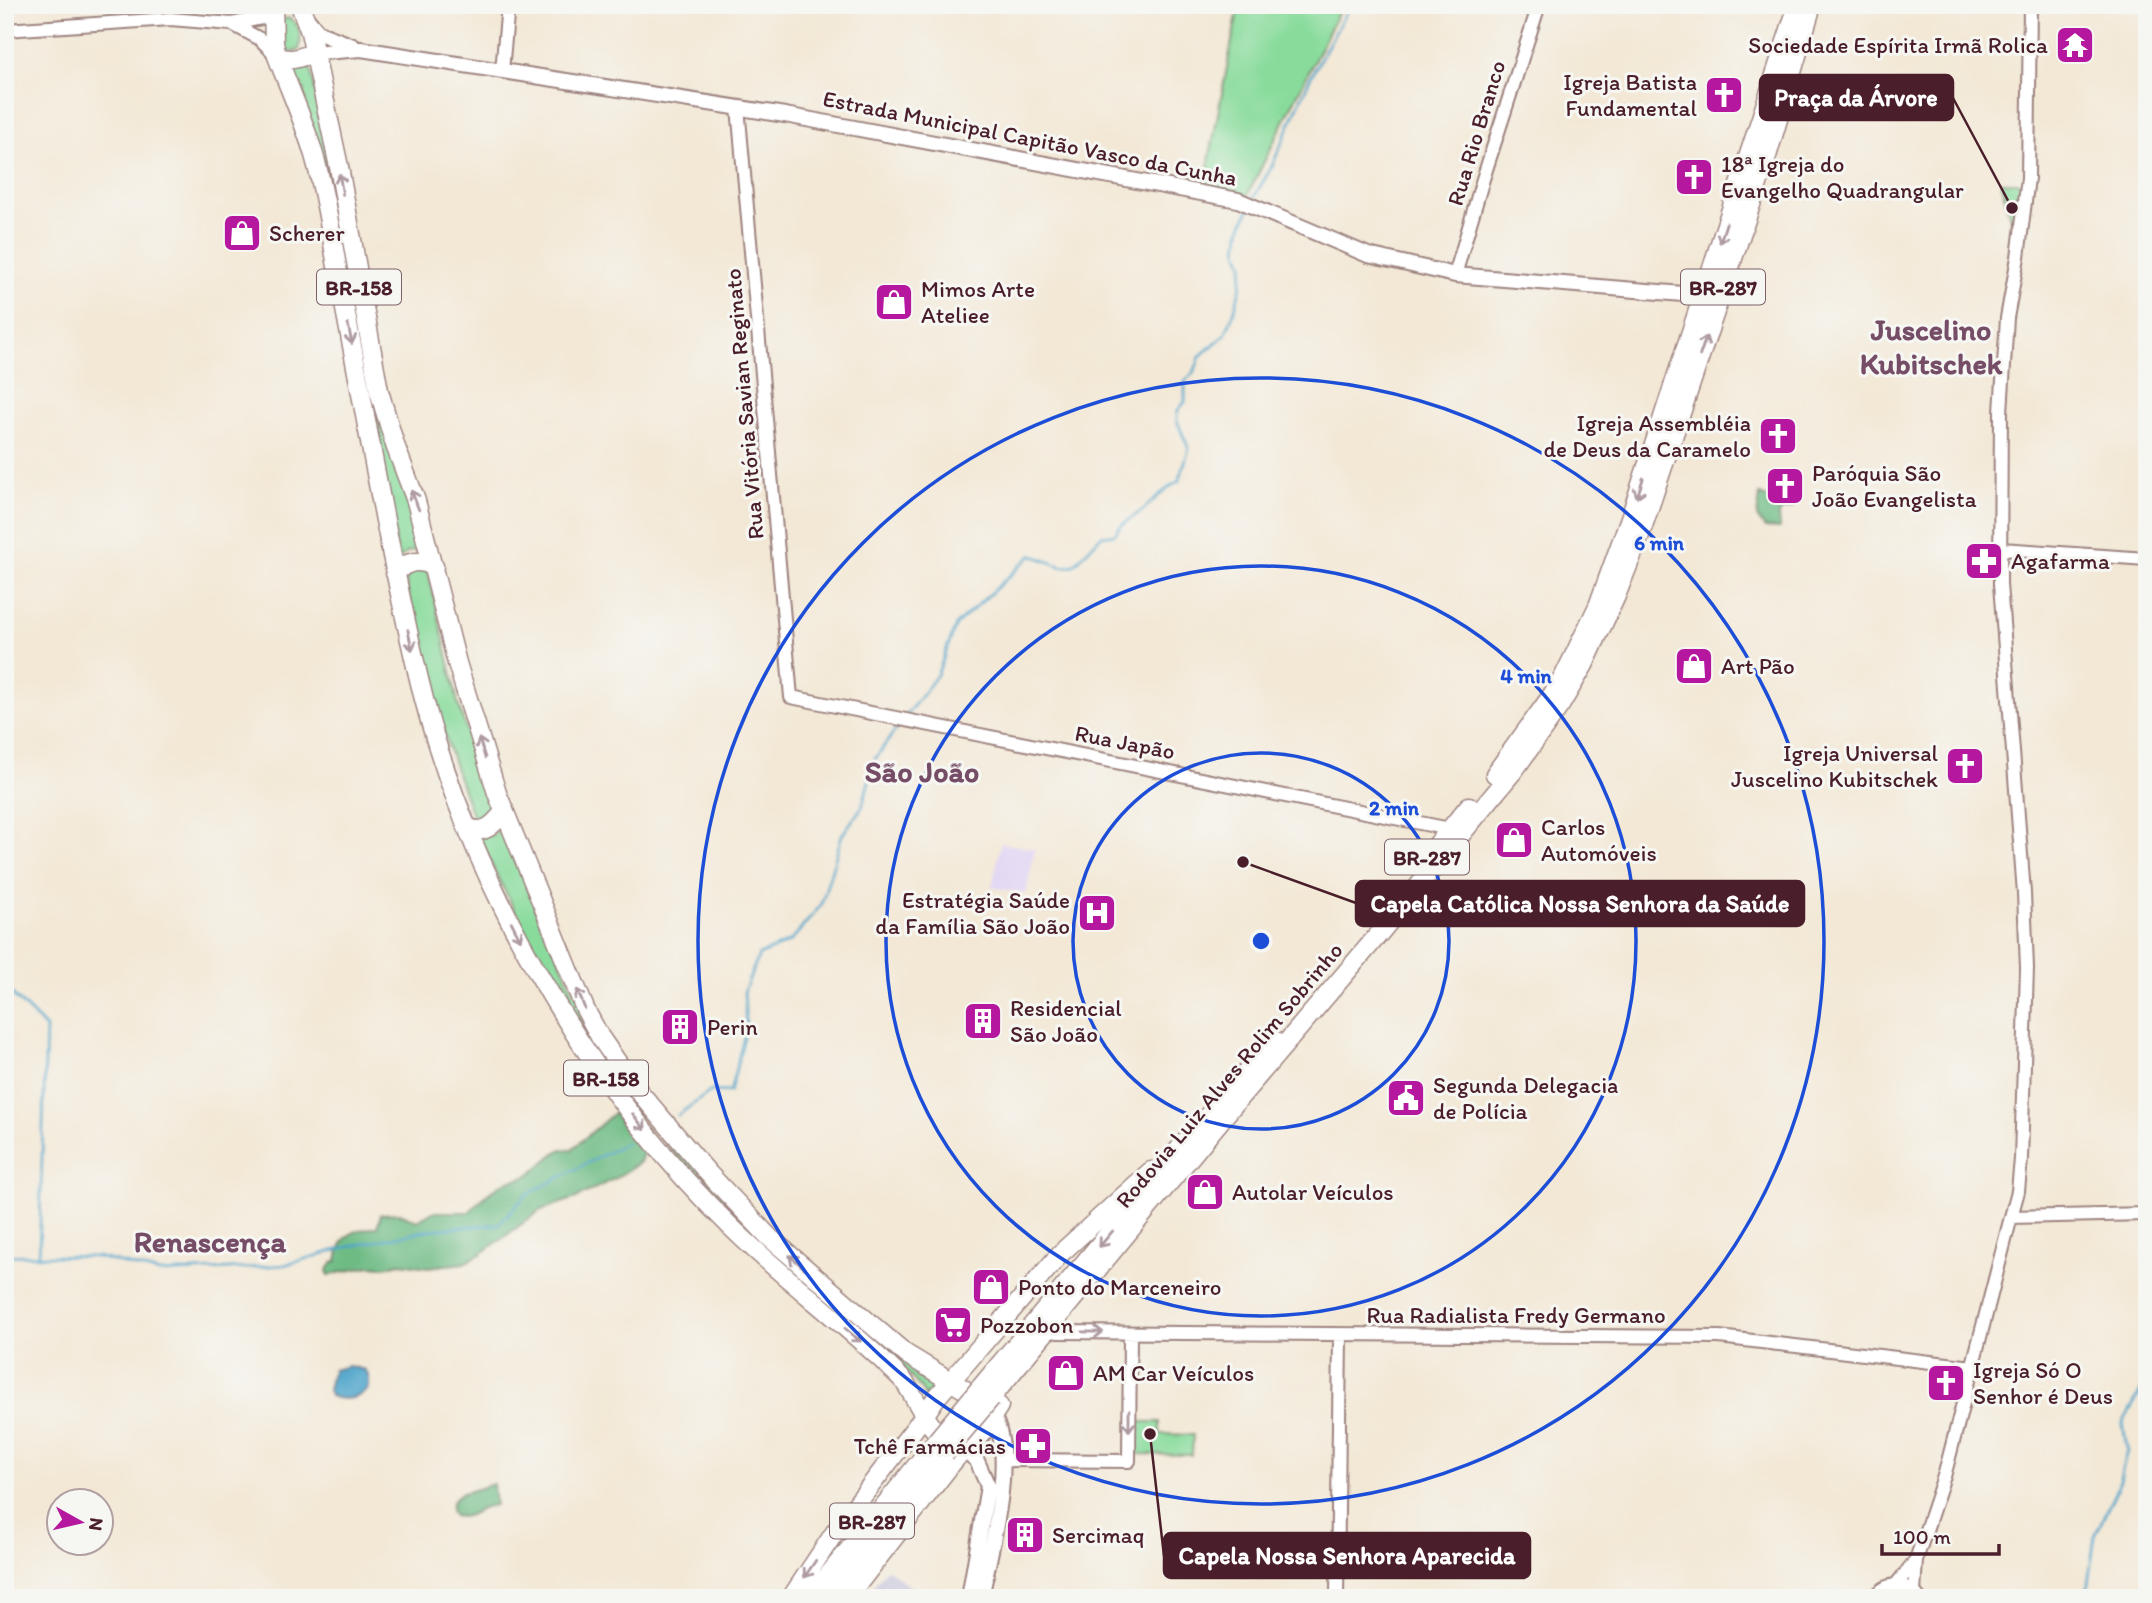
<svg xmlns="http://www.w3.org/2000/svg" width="2152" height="1603" font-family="Itim,sans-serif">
<rect width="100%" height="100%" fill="#f6f6f2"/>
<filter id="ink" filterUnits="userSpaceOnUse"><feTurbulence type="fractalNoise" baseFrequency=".0143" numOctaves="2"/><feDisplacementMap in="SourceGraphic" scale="14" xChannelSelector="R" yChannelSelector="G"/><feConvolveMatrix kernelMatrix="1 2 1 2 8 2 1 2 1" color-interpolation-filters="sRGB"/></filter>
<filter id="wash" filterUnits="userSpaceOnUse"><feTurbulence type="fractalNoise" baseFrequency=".00686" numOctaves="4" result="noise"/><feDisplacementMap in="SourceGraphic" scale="28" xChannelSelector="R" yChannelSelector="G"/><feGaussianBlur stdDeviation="1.57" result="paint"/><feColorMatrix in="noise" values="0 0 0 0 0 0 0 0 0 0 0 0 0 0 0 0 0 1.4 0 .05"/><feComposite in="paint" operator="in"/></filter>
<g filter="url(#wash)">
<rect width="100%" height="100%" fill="#f3e8d6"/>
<path fill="#e1d4f4" d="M1001,843l34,6 -9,45 -34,-7z"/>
<path fill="#c5c0db" d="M887,1568l37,30h-59z"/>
<path fill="#89db9c" stroke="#6a7d64" stroke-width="2" d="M1239,5h103l-95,191 -43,-9z
M287,18c13,2 15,20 12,32l-11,3 -5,-5 -3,-26z
M309,60l43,225 73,267c-11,-3 -18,-1 -26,7l-109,-493z
M2001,182h20l-7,52z
M408,568l20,3 31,136 31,96 1,13 -13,7 -4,-4c-26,-65 -44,-130 -59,-198 -3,-15 -13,-39 -7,-53z
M502,823l71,168 105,157 261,235 -14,13 -5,-9 -24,-26 -99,-82 -77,-72 -89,-104 -72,-105 -82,-162c11,2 21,-1 25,-13z
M1135,1422h25v12l33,1 -1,20 -57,-1z"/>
<path fill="#6ebb84" stroke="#5c6d58" stroke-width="2" d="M1760,495l16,7 14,1 2,5 -9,2 -4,4 1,15 -15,-1 -8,-11z
M614,1113l29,40 -3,9 -24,16 -40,20 -35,12 -60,44 -17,9 -36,4 -28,-4 -16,4 -14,-1 -41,9 -2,-4 6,-9 4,-1c4,-28 15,-30 40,-34l4,-13 19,-1 17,8 16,-9h36c10,-10 23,-24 35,-29 6,-4 15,-3 21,-6 13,-7 23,-21 37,-28l9,1z
M493,1484l2,21c-15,1 -25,15 -41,11l-3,-4 1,-10 8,-8z"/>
<path fill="#4ea4cb" stroke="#4c627b" stroke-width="2" d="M348,1366l17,4c16,24 -17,34 -35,26l-2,-7 5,-19z"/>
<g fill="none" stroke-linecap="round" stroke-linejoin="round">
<path stroke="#4ea4cb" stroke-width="2.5" d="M1253,199l19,-33 39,-90 39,-71
M905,717l32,-42 19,-50 76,-70 31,12 11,-2 27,-29 14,-2c6,-12 19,-16 29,-25 13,-12 19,-18 35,-28l10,-32 -12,-28v-9l8,-10v-21c9,-7 12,-14 15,-25l25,-21 9,-23 7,-26 2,-22 -5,-12 2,-21 9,-22
M5,981l5,11 36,36 -7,228
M678,1115l33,-24 19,1 16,-63 -2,-37 15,-37 32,-14 30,-36 21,-70 20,-28 13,-48 26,-37
M5,1255l92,2 63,16 87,-5 37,-3 64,-18 81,-17 70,-6 27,-29 100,-52
M2086,1598l9,-62 25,-55 7,-31 -4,-27 24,-43"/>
</g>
</g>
<g filter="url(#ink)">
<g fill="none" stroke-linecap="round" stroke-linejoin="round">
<g stroke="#9e8480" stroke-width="16">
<path id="minor" d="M232,24l28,15 17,17
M5,30l165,-11 62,5 40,-8
M502,71l6,-66
M738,107l53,590 659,132
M1455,275l28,-96 56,-174
M2001,549l146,10
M2011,1217l136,-3
M1057,1332l662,5 254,30
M1004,1460l125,1 1,-128
M1895,1586l21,-26
M1914,1593l2,-33 29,-87 66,-256 7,-26 3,-32 6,-191 -3,-75 -24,-309 1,-172 6,-94 11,-61 10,-79 2,-173
M1337,1598l3,-263"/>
</g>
<g stroke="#9e8480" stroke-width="18">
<path id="major" d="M308,20l11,13 34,13
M313,53l48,-4 424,66 453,85 130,55 87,20 228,19
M964,1449l13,12 11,25 -19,112
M981,1598c9,-46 36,-142 12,-182
M1876,1598c11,-16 30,-15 42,0"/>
</g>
<g stroke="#9e8480" stroke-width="21">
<path id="highway" d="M273,5l1,38 3,13c12,32 27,65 37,99 14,48 20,100 30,149 24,124 45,248 74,371 46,197 169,413 315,554 54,53 116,97 170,151 17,23 30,64 61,69
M300,5l10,27 29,135 40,224 16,54 21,56 41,162 40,130 88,216 15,28 31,45 77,91 62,65 136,116 74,45 13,17
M277,56c15,6 21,2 36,-3
M395,573c13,-12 22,-14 39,-7
M1495,774l55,-76 14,-22 34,-70 33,-91 167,-510
M468,827c16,9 26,-3 36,-15
M1433,850l36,-44
M980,1388l200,-240 94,-108
M991,1398l244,-295 144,-169 136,-165 46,-65 23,-39 32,-69 23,-58 126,-375 47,-158
M791,1598l44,-66 89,-116 12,-18 125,-145 90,-82
M812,1598l14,-20 107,-133
M830,1598l115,-145
M847,1598l105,-135 12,-14 14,-10 21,-33"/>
</g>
<use href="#minor" stroke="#fff" stroke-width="12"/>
<use href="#major" stroke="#fff" stroke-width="14"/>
<use href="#highway" stroke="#fff" stroke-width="18"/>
<g stroke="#9e8480" stroke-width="21" stroke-linecap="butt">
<path id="highway-bridge" d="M933,1445l47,-57
M945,1453l46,-55"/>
</g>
<use href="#highway-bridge" stroke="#fff" stroke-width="18"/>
</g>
<defs><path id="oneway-shaft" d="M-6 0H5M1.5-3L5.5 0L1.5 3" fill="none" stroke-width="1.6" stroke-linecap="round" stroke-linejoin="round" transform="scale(1.75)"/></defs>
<g stroke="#ae9aa0">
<use href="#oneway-shaft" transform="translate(341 184) rotate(-99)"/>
<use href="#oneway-shaft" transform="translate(1723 233) rotate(108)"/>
<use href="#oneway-shaft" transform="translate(350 334) rotate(79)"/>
<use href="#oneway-shaft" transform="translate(1703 346) rotate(-71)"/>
<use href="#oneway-shaft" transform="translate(1640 488) rotate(108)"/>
<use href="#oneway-shaft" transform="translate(415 500) rotate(-111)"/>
<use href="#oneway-shaft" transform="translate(410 640) rotate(78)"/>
<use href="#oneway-shaft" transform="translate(482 748) rotate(-107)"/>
<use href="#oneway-shaft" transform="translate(516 931) rotate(63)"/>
<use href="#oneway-shaft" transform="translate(581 999) rotate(-112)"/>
<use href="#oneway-shaft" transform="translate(639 1122) rotate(52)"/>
<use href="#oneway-shaft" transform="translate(1106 1239) rotate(130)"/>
<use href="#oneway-shaft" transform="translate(797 1262) rotate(-139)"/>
<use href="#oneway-shaft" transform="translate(1093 1332) rotate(1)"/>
<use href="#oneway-shaft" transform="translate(853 1335) rotate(40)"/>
<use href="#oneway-shaft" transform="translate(1129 1421) rotate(90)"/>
<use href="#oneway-shaft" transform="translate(810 1569) rotate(124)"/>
</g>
</g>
<g fill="none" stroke="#1d4ed8" stroke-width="3.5">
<circle cx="1261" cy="941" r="188"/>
<circle cx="1261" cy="941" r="375"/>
<circle cx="1261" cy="941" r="563"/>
</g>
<defs>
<g id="temple-square" transform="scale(2.0125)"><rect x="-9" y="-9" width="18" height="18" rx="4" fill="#b5179e" stroke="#f6f6f2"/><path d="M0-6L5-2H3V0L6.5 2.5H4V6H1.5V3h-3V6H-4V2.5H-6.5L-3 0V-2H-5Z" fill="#fff"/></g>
<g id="church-square" transform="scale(2.0125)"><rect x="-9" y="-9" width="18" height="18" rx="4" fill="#b5179e" stroke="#f6f6f2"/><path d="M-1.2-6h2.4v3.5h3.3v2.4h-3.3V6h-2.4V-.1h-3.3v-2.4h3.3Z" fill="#fff"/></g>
<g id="shop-square" transform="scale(2.0125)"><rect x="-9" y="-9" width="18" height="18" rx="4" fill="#b5179e" stroke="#f6f6f2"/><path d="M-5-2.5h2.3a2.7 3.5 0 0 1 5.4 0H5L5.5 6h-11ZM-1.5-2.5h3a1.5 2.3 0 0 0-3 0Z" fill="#fff"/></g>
<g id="pharmacy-square" transform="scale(2.0125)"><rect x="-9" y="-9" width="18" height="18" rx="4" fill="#b5179e" stroke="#f6f6f2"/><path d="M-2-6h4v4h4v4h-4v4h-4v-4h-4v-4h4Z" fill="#fff"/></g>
<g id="hospital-square" transform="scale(2.0125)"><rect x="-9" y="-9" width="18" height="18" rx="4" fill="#b5179e" stroke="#f6f6f2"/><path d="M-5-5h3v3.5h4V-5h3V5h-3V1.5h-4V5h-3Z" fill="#fff"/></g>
<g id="building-square" transform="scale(2.0125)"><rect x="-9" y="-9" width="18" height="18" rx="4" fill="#b5179e" stroke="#f6f6f2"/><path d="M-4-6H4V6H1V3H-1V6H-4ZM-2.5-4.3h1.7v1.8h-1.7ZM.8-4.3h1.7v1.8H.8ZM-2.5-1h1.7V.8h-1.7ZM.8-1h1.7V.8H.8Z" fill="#fff"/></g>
<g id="civic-square" transform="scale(2.0125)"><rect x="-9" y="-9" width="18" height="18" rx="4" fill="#b5179e" stroke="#f6f6f2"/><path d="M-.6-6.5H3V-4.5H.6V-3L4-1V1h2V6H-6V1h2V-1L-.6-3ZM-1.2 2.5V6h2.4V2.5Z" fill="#fff"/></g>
<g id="supermarket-square" transform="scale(2.0125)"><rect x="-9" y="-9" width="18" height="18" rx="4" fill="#b5179e" stroke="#f6f6f2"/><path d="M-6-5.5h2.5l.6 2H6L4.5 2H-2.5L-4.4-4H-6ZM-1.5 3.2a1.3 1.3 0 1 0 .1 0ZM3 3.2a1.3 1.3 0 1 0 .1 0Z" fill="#fff"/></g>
</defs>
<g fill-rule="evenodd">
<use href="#temple-square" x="2075" y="45"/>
<use href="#church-square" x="1724" y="95"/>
<use href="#church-square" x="1694" y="177"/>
<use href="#shop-square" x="242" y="233"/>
<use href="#shop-square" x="894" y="302"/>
<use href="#church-square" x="1778" y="436"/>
<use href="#church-square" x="1785" y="486"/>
<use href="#pharmacy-square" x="1984" y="561"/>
<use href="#shop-square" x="1694" y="666"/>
<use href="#church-square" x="1965" y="766"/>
<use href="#shop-square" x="1514" y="840"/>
<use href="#hospital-square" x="1097" y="913"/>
<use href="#building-square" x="983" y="1021"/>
<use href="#building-square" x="680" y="1027"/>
<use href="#civic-square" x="1406" y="1098"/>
<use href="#shop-square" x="1205" y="1192"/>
<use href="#shop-square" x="991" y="1287"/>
<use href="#supermarket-square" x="953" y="1325"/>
<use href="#shop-square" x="1066" y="1373"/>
<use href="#church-square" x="1946" y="1383"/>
<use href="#pharmacy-square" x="1033" y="1446"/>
<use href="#building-square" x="1025" y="1535"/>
</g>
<g text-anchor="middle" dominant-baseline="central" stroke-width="6" stroke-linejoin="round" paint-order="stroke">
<g fill="#f6f6f2" stroke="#7e6067" stroke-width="2">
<rect x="317" y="269.5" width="84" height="35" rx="5"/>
<rect x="1681" y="269.5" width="84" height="35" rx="5"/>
<rect x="1385" y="839.5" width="84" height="35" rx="5"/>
<rect x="564" y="1060.5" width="84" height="35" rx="5"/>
<rect x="830" y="1503.5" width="84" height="35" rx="5"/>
</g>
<g font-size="21" font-weight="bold" fill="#4a1f2b">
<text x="359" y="287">BR-158</text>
<text x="1723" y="287">BR-287</text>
<text x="1427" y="857">BR-287</text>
<text x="606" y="1078">BR-158</text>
<text x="872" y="1521">BR-287</text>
</g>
<g font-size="23" fill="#4a1f2b" stroke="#f6f6f2" text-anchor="start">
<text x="2048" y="45" text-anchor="end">Sociedade Espírita Irmã Rolica</text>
<text x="1697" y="82" text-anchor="end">Igreja Batista<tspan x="1697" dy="26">Fundamental</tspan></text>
<text x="1721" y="164">18ª Igreja do<tspan x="1721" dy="26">Evangelho Quadrangular</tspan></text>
<text x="269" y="233">Scherer</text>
<text x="921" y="289">Mimos Arte<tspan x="921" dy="26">Ateliee</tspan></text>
<text x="1751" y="423" text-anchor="end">Igreja Assembléia<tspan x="1751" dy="26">de Deus da Caramelo</tspan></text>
<text x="1812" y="473">Paróquia São<tspan x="1812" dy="26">João Evangelista</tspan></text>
<text x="2011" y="561">Agafarma</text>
<text x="1721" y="666">Art Pão</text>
<text x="1938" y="753" text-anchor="end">Igreja Universal<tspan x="1938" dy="26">Juscelino Kubitschek</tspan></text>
<text x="1541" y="827">Carlos<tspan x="1541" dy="26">Automóveis</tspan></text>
<text x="1070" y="900" text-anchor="end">Estratégia Saúde<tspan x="1070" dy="26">da Família São João</tspan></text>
<text x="1010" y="1008">Residencial<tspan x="1010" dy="26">São João</tspan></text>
<text x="707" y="1027">Perin</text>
<text x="1433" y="1085">Segunda Delegacia<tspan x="1433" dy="26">de Polícia</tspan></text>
<text x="1232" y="1192">Autolar Veículos</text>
<text x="1018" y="1287">Ponto do Marceneiro</text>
<text x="980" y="1325">Pozzobon</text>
<text x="1973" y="1370">Igreja Só O<tspan x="1973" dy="26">Senhor é Deus</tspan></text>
<text x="1093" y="1373">AM Car Veículos</text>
<text x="1006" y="1446" text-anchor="end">Tchê Farmácias</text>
<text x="1052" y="1535">Sercimaq</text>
</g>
<g font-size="23" fill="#4a1f2b" stroke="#f6f6f2">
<text transform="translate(1476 133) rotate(-73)">Rua Rio Branco</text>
<text transform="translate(1030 138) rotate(11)">Estrada Municipal Capitão Vasco da Cunha</text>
<text transform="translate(744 404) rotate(-95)">Rua Vitória Savian Reginato</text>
<text transform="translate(1125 742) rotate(11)">Rua Japão</text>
<text transform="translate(1229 1075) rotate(-50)">Rodovia Luiz Alves Rolim Sobrinho</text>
<text x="1516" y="1315">Rua Radialista Fredy Germano</text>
</g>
<g font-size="30" font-weight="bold" fill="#764d67" stroke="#f6f6f2">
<text x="1931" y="329">Juscelino<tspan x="1931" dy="34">Kubitschek</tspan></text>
<text x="922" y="771">São João</text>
<text x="210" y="1241">Renascença</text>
</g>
</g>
<circle cx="1261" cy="941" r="10" fill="#1d4ed8" stroke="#f6f6f2" stroke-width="3.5"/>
<g font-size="21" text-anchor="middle" font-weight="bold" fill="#1d4ed8" stroke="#f6f6f2" stroke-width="6" stroke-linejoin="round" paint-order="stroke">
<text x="1659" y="550">6 min</text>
<text x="1526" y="683">4 min</text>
<text x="1394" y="815">2 min</text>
</g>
<path fill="none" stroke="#4a1f2b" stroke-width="2.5" d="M2012 208L1953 98M1243 862L1356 903M1150 1434L1164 1556"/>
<g fill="#4a1f2b" stroke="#f6f6f2" stroke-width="2.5">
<circle cx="2012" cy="208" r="7"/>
<circle cx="1243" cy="862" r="7"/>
<circle cx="1150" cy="1434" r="7"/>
</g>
<g fill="#4a1f2b" stroke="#4a1f2b" stroke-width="2.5">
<rect x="1760" y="75" width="193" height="45" rx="7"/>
<rect x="1356" y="881" width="448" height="45" rx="7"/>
<rect x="1164" y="1533" width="366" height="45" rx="7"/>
</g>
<g font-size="24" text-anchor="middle" font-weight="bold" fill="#fff">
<text x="1856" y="106">Praça da Árvore</text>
<text x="1580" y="912">Capela Católica Nossa Senhora da Saúde</text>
<text x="1347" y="1564">Capela Nossa Senhora Aparecida</text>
</g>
<rect width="2152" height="1603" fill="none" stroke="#f6f6f2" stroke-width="28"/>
<g transform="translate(80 1522) rotate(98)"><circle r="33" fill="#f6f6f2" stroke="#b1a0a2" stroke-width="2"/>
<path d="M0-5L12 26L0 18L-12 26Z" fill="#b5179e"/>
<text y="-10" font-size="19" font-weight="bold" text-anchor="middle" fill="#4a1f2b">N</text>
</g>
<path d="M1882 1544v10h117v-10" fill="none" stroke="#4a1f2b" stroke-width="3.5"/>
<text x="1893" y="1544" font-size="21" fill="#4a1f2b" stroke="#f6f6f2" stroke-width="5" paint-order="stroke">100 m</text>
</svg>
